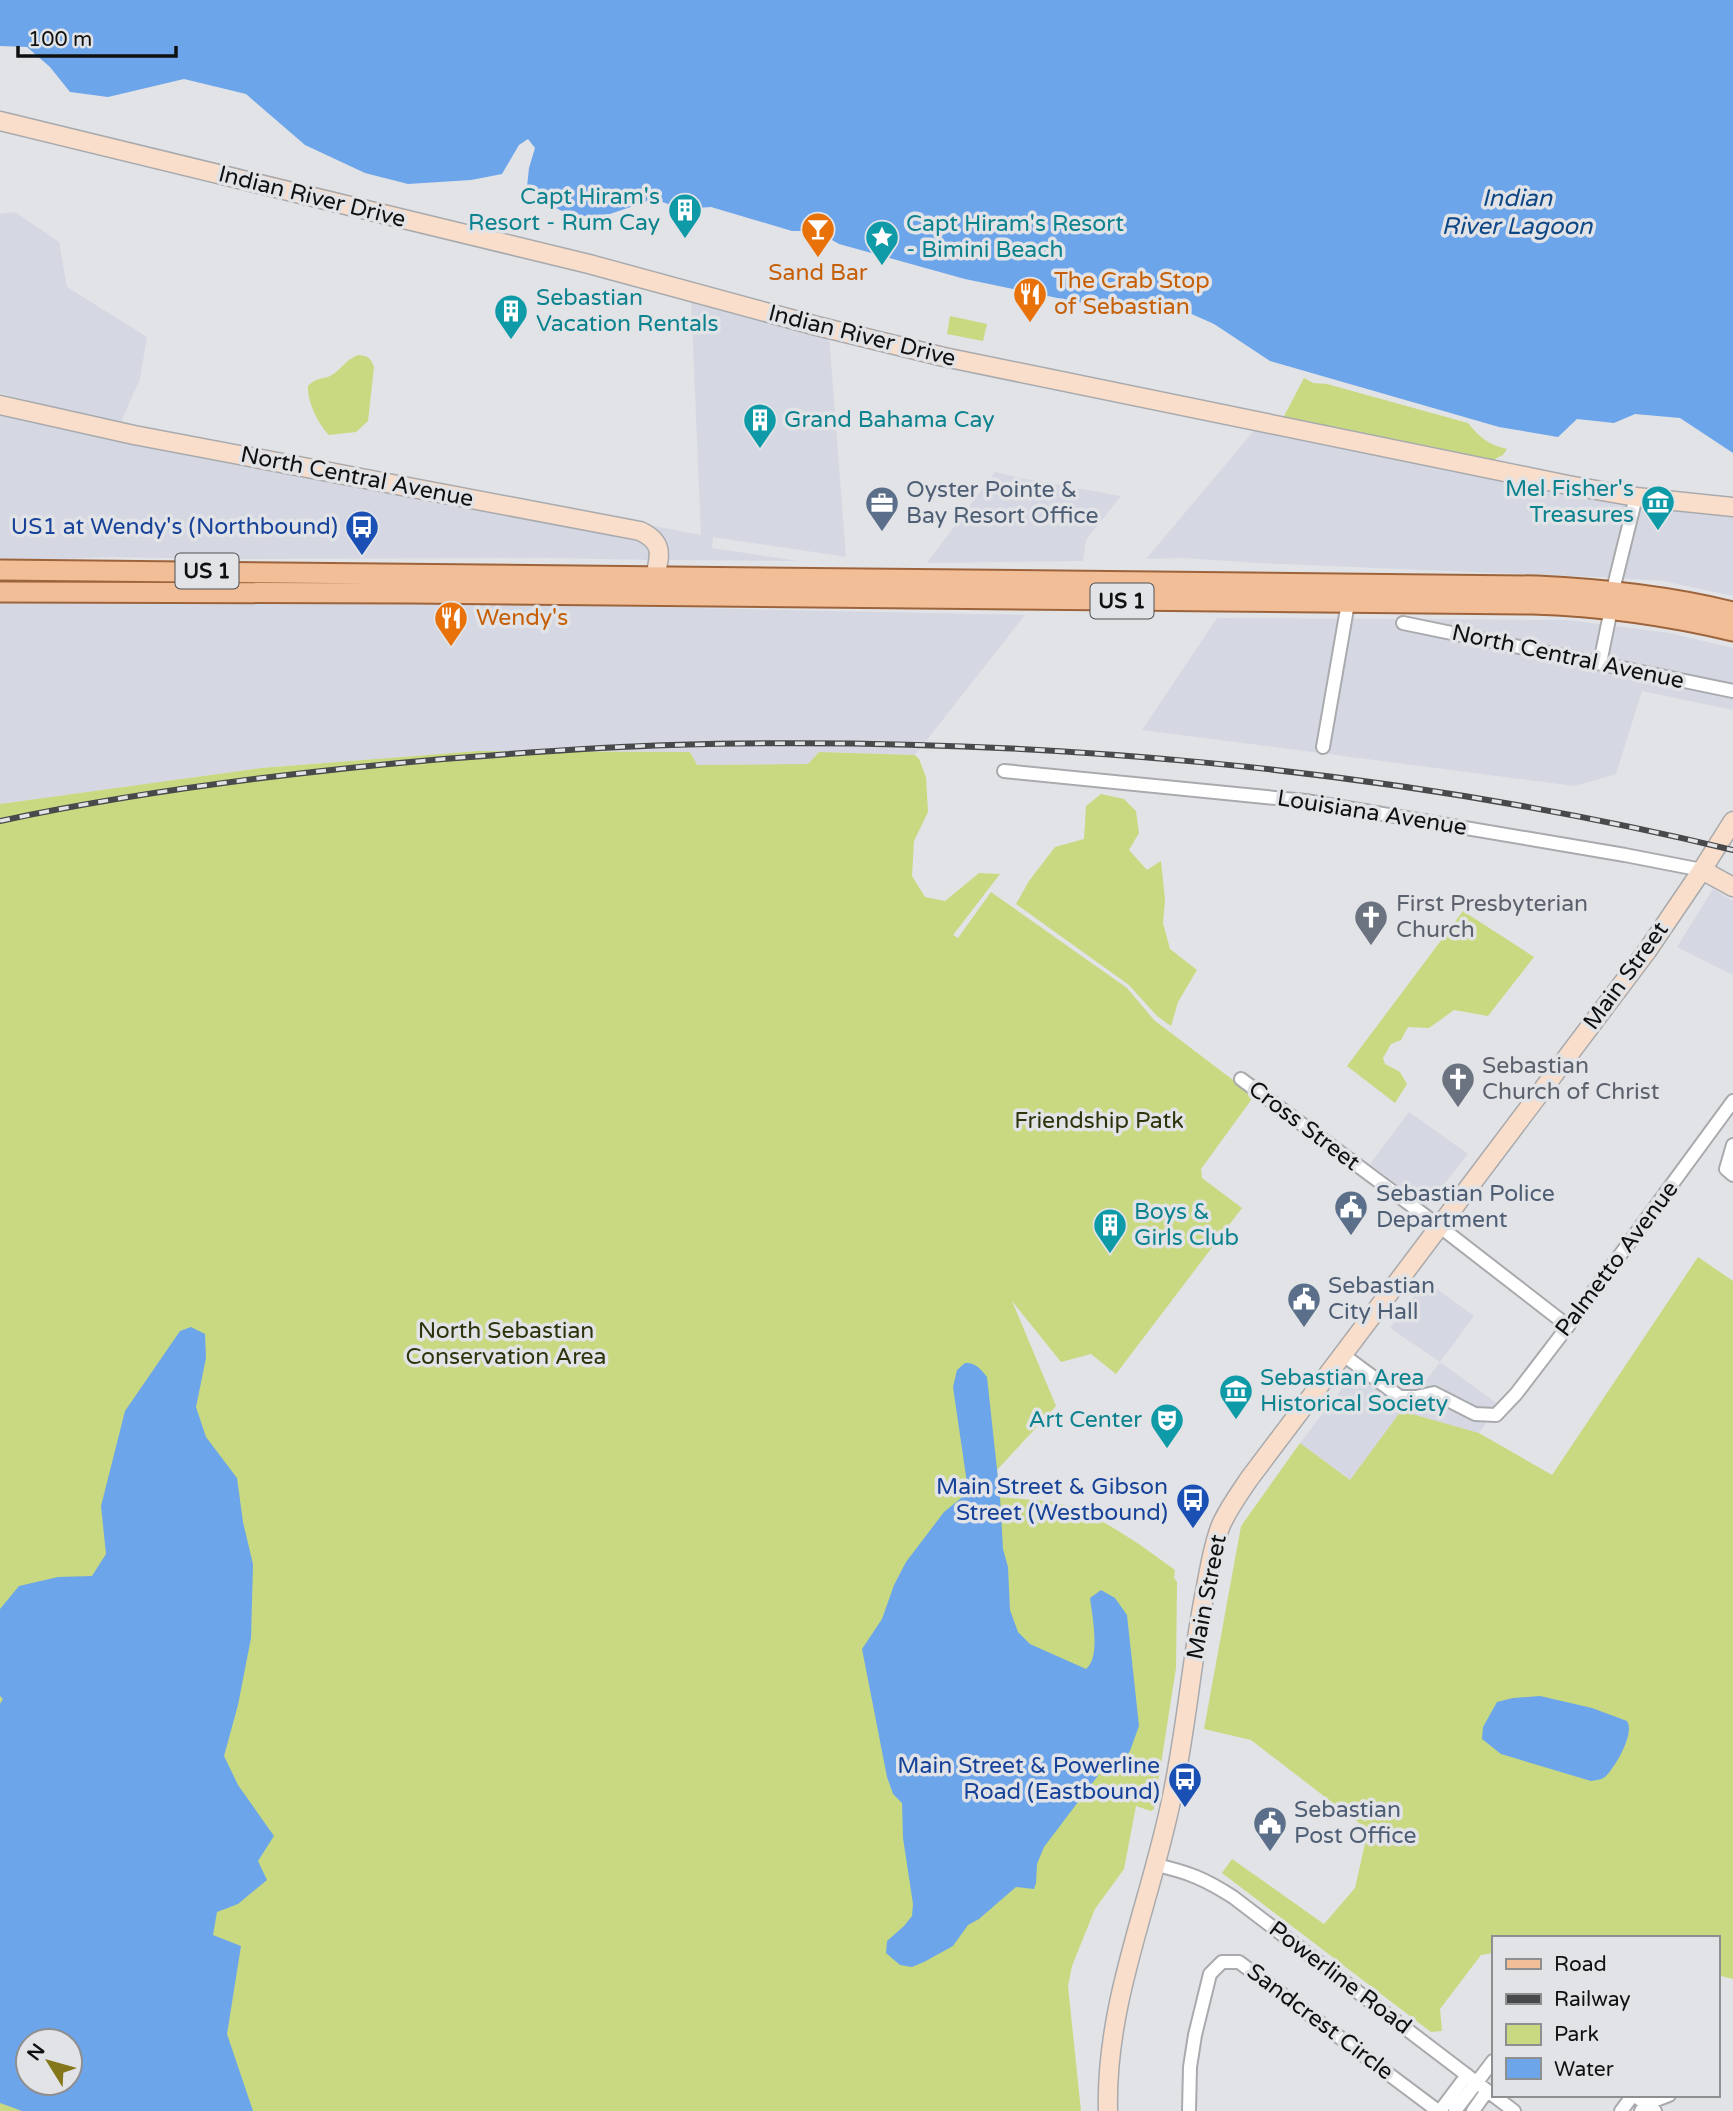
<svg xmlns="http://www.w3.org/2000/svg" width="1733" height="2111" font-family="'Varela Round',sans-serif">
<rect width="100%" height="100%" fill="#e2e3e6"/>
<path fill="#d5d8e2" d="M15,212l44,30 8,45 80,50 -7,42 -20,45 581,111 -10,-237 138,37 17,222 -133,-20 -1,11 86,13 -131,-1 -3,-16 -529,-114 -135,-37v-179z
M0,404l649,137 6,19 -106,-2 -326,1 -113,-2 -110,5z
M1257,427l476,86v83l-70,-15 -45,-3 -358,-15 -77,-5 -37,1z
M995,472l25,6 101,18 -35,44 -3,21 -156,2z
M302,600l723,15 -110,140 -96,-3 -14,15 -104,8 -11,-23 -212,-1 -217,17 -261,36v-203l129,2z
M1217,618l350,2 103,13 63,15v62l-91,-19 -26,83 -41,12 -433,-56z
M1713,889l20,12v74l-56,-28z
M1409,1112l59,42 -41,52 -57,-42z
M1426,1281l48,35 -34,46 59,43 -20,28 -78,-21 -51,68 -50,-37 63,-82 52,34 25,-33 -50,-34z"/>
<path fill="#c8d981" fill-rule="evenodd" d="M950,316l37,8 -4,17 -36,-7z
M358,355c10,1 13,3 16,12l-6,54 -12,11 -27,3c-11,-11 -22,-34 -21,-49 9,-9 12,-6 22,-10 9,-4 15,-16 28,-21z
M1304,378l9,5 14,1 141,39c11,14 21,22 39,26l-4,6 -12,6 -209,-41z
M478,751l212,1 7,13 111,-1 11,-12 96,3 4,4 7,18 2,35 -14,29 -2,35 13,21 20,4 34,-28 21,1 -47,61 5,3 33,-46 136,96 27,32 100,76 -53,73 1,9 40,30 -126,166 -25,-20 -30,8 -49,-61 44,105 -59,64 3,27c18,2 54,3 69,9 39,15 73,40 106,64l-1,8 3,4 -1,86 -22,141 -3,2 -15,-5 -12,63 -29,40 -23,57 -4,20 13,125h-1081v-1307l261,-36zM28,2041h42v42h-42z
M1101,794l23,5 12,12 3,22 -10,17 18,20 14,-9 4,39 -2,23 7,26 27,21 -19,32 -7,24 -14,-10 -28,-31 -113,-81 13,-23 26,-34 29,-8 2,-33z
M1463,911l71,46 -46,59 -34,-6 -25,18 -21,-1 -7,13 -10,4 -8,14 2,6 15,8 7,12 -12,19 -48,-37z
M1698,1257l35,24v698l-16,-4v-37h-224v15l-12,2 -41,54 2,22 -11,1 -209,-159 10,-14 92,65 31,-36 13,-58 -117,-90 -47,-11 37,-203 59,-83 50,37 51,-69 78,22 73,42z"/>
<path fill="#6da5ea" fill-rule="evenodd" d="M0,0h1733v453l-53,-35 -45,-4 -21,9 -37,-4 -19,18 -59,-10 -229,-66 -56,-37 -47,-21 -61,5 -141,-29 -126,-35 -23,-13h-24l-81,-24 -29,2 -28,-10 -44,15 -36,3 -28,-14 -19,-16 2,-19 6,-20 -7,-9 -9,6 -17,29 -31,6 -63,4 -43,-11 -60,-28 -59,-51 -62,-15 -76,18 -38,-5 -20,-25 -23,-20 -27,-1z
M191,1327l14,7 1,24 -10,49 10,30 31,41 6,44 10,42 -2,74 -13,67 -14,51 14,29 36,51 -16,25 9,19 -29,24 -21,8 -4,23 28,11 -14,88 26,77h-231l-22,-8v-399l3,-5 -3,-3v-87l19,-23 39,-9 34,-1 14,-22 -5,-48 24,-95 55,-80zM28,2041h42v42h-42z
M965,1363c10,-1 16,6 22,14l13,120 3,52 5,18 2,43 8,22 12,12 56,25c15,-11 6,-54 4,-71l11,-8 14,8 12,17 12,111 -9,25 -4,5 -14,13 -12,4 -56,74 -7,17 -1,19 -2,6 -18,-2 -37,32 -11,6 -15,21 -29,16 -12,5 -12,-2 -14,-12 1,-12 17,-15 8,-10 1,-12 -10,-66 -1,-35 -9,-9 -6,-17 -25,-128 20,-30 12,-34 12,-23 38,-50 22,-18 1,-11 -14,-96 4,-17z
M1540,1696l52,12 35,13c8,12 -11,45 -21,55 -4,4 -10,4 -15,5l-90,-27 -19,-15 1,-12 14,-25 16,-4z"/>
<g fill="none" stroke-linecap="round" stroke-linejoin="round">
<g stroke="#a9aaad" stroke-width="16">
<path id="street" d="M1613,590l23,-93
M1403,623l330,68
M1600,663l11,-54
M1323,747l25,-144
M1004,771l302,30 319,54 77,15
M1241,1079l198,147 129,100
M1733,1145l-7,24 7,6
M1342,1354l58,43h16l18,-4 41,21 21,1 20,-21 52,-68 165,-225
M1156,1865c32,7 49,14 77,32l281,214
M1634,2095l21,16
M1189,2111l1,-44 5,-32 15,-61 12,-12h17l199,149
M1440,2111l27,-36
M1455,2111l38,-50
M1473,2111l14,-20
M1621,2111l12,-16
M1641,2111l5,-7 23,-9"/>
</g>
<g stroke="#a9aaad" stroke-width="21">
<path id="secondary" d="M0,121l589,143 228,62 127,31 624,128 68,12 97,10
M0,405l134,30 506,96c30,14 16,31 13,58
M1702,870l31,17
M1108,2111c-3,-107 42,-207 63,-310 15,-68 20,-137 33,-204 5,-24 8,-50 17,-72 7,-16 18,-31 28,-46l398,-528 55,-81 31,-49"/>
</g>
<g stroke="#9d643c" stroke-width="23">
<path id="primary" d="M0,570l1537,16c67,3 131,10 196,26
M0,592l409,1 1123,11c68,2 134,11 201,27"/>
</g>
<use href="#street" stroke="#fff" stroke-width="12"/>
<use href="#secondary" stroke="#f8decb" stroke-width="18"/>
<use href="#primary" stroke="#f2be98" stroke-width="19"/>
<g stroke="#48494a" stroke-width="6">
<path id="rail" d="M0,821c146,-31 295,-49 443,-62 76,-6 152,-12 228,-14 355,-10 716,22 1062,105"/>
</g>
<use href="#rail" stroke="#e2e3e6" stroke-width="3.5" stroke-dasharray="10" stroke-linecap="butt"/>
</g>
<defs>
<g id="building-pin" transform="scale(1.75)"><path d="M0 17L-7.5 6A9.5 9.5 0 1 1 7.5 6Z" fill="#0f9aa8" stroke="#e2e3e6"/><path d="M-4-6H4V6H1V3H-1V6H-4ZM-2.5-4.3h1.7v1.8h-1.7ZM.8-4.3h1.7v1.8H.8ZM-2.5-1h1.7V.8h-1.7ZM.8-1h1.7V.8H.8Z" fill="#fff"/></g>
<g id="bar-pin" transform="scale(1.75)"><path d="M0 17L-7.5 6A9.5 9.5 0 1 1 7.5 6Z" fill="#e8710a" stroke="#e2e3e6"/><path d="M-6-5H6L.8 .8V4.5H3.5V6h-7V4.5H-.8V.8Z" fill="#fff"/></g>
<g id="sight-pin" transform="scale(1.75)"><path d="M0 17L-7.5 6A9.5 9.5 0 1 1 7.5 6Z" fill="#0f9aa8" stroke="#e2e3e6"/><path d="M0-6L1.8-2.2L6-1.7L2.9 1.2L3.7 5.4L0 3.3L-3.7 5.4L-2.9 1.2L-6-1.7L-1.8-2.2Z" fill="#fff"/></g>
<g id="restaurant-pin" transform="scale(1.75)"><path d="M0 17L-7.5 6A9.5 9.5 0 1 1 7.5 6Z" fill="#e8710a" stroke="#e2e3e6"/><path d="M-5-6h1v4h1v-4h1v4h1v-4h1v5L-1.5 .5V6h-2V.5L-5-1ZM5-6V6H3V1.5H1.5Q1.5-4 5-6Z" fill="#fff"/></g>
<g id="museum-pin" transform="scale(1.75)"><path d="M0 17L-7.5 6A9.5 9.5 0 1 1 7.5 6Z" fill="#0f9aa8" stroke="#e2e3e6"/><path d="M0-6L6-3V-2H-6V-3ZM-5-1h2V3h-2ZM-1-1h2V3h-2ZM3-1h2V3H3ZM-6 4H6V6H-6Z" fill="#fff"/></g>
<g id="office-pin" transform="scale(1.75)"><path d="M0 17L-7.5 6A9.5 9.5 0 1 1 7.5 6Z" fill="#5c6f8a" stroke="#e2e3e6"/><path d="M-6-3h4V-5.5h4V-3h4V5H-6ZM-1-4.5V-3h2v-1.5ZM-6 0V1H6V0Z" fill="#fff"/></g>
<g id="bus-pin" transform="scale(1.75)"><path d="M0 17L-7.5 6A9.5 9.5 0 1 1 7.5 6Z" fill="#1a4fb4" stroke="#e2e3e6"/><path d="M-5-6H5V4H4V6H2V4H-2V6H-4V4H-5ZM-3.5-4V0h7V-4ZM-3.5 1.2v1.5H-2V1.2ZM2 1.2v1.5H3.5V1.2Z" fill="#fff"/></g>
<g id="church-pin" transform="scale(1.75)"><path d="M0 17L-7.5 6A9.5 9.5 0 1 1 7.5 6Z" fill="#6b7280" stroke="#e2e3e6"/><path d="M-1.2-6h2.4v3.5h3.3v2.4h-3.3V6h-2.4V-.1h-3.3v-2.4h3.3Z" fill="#fff"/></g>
<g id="civic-pin" transform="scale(1.75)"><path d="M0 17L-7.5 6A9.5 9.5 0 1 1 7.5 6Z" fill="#5c6f8a" stroke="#e2e3e6"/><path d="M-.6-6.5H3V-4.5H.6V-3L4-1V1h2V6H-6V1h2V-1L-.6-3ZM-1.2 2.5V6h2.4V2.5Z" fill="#fff"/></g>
<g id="theatre-pin" transform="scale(1.75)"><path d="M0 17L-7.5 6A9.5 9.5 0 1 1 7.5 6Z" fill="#0f9aa8" stroke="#e2e3e6"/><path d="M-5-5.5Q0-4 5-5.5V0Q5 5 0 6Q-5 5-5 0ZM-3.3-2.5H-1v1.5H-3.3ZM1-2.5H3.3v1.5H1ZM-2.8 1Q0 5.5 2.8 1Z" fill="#fff"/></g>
</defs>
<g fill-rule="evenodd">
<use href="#building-pin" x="685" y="210"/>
<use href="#bar-pin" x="818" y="229"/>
<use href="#sight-pin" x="882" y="237"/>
<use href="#restaurant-pin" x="1030" y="294"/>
<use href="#building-pin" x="511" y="311"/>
<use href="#building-pin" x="760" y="420"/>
<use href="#museum-pin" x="1658" y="502"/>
<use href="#office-pin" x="882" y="503"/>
<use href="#bus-pin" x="362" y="527"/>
<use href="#restaurant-pin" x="451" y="618"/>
<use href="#church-pin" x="1371" y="917"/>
<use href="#church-pin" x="1458" y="1079"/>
<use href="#civic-pin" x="1351" y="1207"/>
<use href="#building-pin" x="1110" y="1225"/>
<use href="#civic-pin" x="1304" y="1299"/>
<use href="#museum-pin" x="1236" y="1391"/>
<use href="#theatre-pin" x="1167" y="1420"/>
<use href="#bus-pin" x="1193" y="1500"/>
<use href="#bus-pin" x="1185" y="1779"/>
<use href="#civic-pin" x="1270" y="1823"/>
</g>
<g text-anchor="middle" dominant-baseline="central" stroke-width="7" stroke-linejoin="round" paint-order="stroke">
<g fill="#e2e3e6" stroke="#4e4f51" stroke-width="2">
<rect x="175.5" y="553.5" width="63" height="35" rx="5"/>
<rect x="1090.5" y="583.5" width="63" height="35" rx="5"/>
</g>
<g font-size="21" font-weight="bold" fill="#0f1011">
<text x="207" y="571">US 1</text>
<text x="1122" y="601">US 1</text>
</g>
<g font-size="23" fill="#0f1011" stroke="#e2e3e6">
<text transform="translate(312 197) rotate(14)">Indian River Drive</text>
<text transform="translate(862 336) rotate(14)">Indian River Drive</text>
<text transform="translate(357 477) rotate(11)">North Central Avenue</text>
<text transform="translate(1568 657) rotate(12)">North Central Avenue</text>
<text transform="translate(1372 813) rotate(9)">Louisiana Avenue</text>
<text transform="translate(1626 976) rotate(-54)">Main Street</text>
<text transform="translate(1304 1126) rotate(37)">Cross Street</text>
<text transform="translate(1617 1259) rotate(-53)">Palmetto Avenue</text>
<text transform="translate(1207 1597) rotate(-79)">Main Street</text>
<text transform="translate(1340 1978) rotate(37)">Powerline Road</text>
<text transform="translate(1320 2022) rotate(37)">Sandcrest Circle</text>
</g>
<g font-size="23" fill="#0d838f" stroke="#e2e3e6" text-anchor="start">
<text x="660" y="197" text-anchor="end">Capt Hiram's<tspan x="660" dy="26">Resort - Rum Cay</tspan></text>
<text x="906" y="224">Capt Hiram's Resort<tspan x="906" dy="26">- Bimini Beach</tspan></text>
<text x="536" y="298">Sebastian<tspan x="536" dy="26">Vacation Rentals</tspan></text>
<text x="784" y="420">Grand Bahama Cay</text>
<text x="1634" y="489" text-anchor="end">Mel Fisher's<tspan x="1634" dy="26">Treasures</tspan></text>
<text x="1134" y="1212">Boys &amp;<tspan x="1134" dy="26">Girls Club</tspan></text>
<text x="1260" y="1378">Sebastian Area<tspan x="1260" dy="26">Historical Society</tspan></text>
<text x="1142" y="1420" text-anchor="end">Art Center</text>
</g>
<g font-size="23" fill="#c56008" stroke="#e2e3e6" text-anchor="start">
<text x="818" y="273" text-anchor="middle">Sand Bar</text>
<text x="1054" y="281">The Crab Stop<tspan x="1054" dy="26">of Sebastian</tspan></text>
<text x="476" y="618">Wendy's</text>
</g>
<g font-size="23" fill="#4e5e75" stroke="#e2e3e6" text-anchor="start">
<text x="906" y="490">Oyster Pointe &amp;<tspan x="906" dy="26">Bay Resort Office</tspan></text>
<text x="1376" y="1194">Sebastian Police<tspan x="1376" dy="26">Department</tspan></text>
<text x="1328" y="1286">Sebastian<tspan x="1328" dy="26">City Hall</tspan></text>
<text x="1294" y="1810">Sebastian<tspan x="1294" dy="26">Post Office</tspan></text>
</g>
<g font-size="23" fill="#164399" stroke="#e2e3e6" text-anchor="end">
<text x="338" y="527">US1 at Wendy's (Northbound)</text>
<text x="1168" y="1487">Main Street &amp; Gibson<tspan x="1168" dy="26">Street (Westbound)</tspan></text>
<text x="1160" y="1766">Main Street &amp; Powerline<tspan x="1160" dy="26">Road (Eastbound)</tspan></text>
</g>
<g font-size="23" fill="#5b616d" stroke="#e2e3e6" text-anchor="start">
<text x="1396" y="904">First Presbyterian<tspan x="1396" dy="26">Church</tspan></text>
<text x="1482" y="1066">Sebastian<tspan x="1482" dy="26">Church of Christ</tspan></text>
</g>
<g font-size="23" fill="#2d340c" stroke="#e2e3e6">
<text x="1099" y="1121">Friendship Patk</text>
<text x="506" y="1331">North Sebastian<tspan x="506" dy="26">Conservation Area</tspan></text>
</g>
<g font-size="24" font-style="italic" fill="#0d4786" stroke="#e2e3e6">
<text x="1517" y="198">Indian<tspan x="1517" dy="28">River Lagoon</tspan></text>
</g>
</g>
<rect x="1492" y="1936" width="228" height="161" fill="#e2e3e6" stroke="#8e8f91" stroke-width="2"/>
<rect x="1506" y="1959" width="35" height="10" fill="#f2be98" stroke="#8e8f91" stroke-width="2"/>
<text x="1554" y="1971" font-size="21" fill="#0f1011">Road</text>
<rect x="1506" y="1994" width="35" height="10" fill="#48494a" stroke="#8e8f91" stroke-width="2"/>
<text x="1554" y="2006" font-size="21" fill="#0f1011">Railway</text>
<rect x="1506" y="2024" width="35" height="21" fill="#c8d981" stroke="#8e8f91" stroke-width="2"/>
<text x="1554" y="2041" font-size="21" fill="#0f1011">Park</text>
<rect x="1506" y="2058" width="35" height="21" fill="#6da5ea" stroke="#8e8f91" stroke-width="2"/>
<text x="1554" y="2076" font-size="21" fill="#0f1011">Water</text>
<g transform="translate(49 2062) rotate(307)"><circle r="33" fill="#e2e3e6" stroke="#8e8f91" stroke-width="2"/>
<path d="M0-5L12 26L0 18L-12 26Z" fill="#84761a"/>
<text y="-10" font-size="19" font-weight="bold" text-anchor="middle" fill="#0f1011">N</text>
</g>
<path d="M18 46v10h158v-10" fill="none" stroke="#0f1011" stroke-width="3.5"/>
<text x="28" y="46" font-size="21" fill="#0f1011" stroke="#e2e3e6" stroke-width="5" paint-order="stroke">100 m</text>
</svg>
